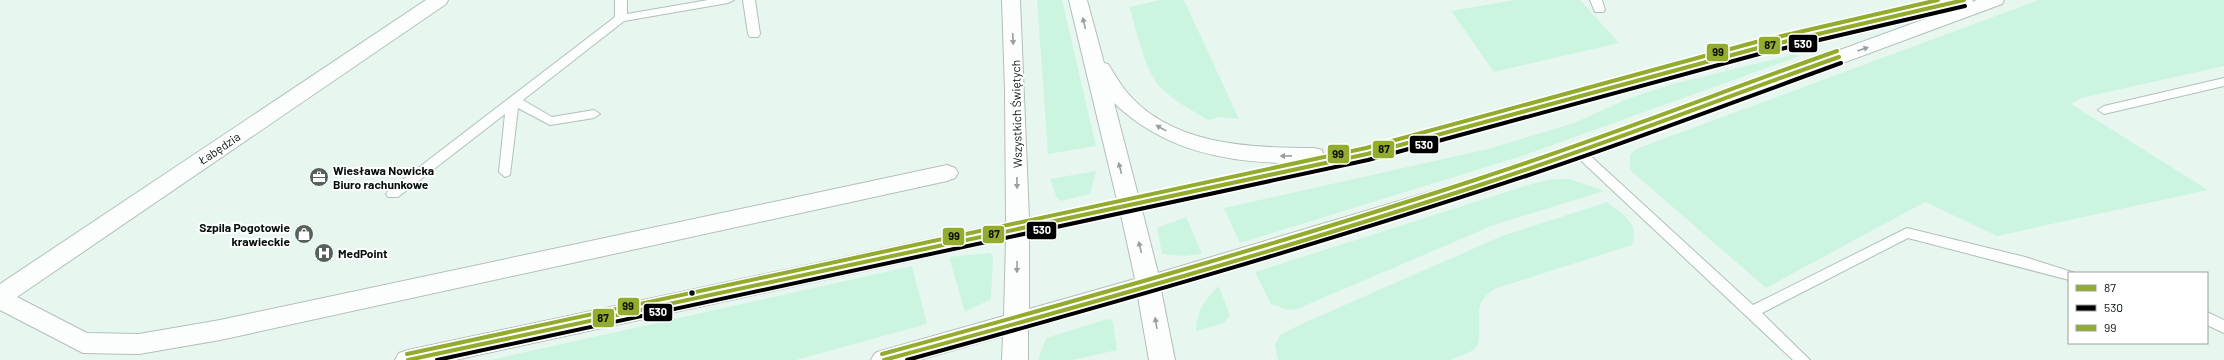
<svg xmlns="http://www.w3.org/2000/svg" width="2224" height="360" font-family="Barlow,sans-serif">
<rect width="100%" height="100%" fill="#e7f7ef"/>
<path fill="#ccf5e1" d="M1037,0h25l34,146 -48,8z
M1160,0h24l55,119 -19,-2 -12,3c-17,-10 -34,-19 -48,-33 -16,-18 -23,-57 -31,-80z
M1514,0h66l39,43 -125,29 -43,-61z
M2039,0h185v66l-143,32 -10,6 137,86 -211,46 -72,-34 -159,86 -136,-118v-15l6,-6z
M1795,54l5,2 -278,100 -282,87 -16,-35 264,-59 86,-26 53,-24 42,-14z
M1096,171l-6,23 -29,7 -4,-3 -7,-19z
M1554,179h16l34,12 -110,34 -197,84 -9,1 -17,-6 -16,-32 283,-90z
M1607,202c17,14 32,19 25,43l-138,44c-5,4 -12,10 -14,16 -3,10 2,38 -4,43 -6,5 -17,8 -25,12h-173l-3,-15 5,-10 19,-10 203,-89z
M1186,217l16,37 -17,2 -23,-2 -5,-26z
M990,253l3,3 -2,43 -26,13 -16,-55z
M912,266l15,58 -131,36h-306z
M1219,286l11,29 -6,8 -28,8c0,-19 9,-32 23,-45z
M1107,319l5,1 1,3 4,27 -44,10h-35l8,-22z"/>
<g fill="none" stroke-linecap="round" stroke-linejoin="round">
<g stroke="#b3bfb9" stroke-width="2">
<path id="service" d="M615,0h12v14l81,-14h26l-6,3 -104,18 -101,79 29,17 42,-7 6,4 -6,4 -44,7 -32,-17 -8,67 -5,2 -6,-5 6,-58 -107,83h-10l-2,-3 2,-3 227,-174z
M743,0h12l5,34 -2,3h-8l-2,-3z
M1590,0h12l3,10 -2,2h-8z
M2224,78v8l-120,28 -6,-4 6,-4z
M1579,148l4,1 170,156 154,-77 118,29 50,16h-6v7l-161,-42 -146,75 48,47h-17l-218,-205 -2,-3 2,-3z
M2207,312l17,8v13l-17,-8z"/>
</g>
<g stroke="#b3bfb9" stroke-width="2">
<path id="minor" d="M426,0h22l-2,4 -429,293 70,36 52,1 81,-14 727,-155 8,3 3,5 -3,5 -8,3 -727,159 -81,14 -56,-1 -83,-43v-26z"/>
</g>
<g stroke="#b3bfb9" stroke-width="2">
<path id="tertiary" d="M1002,0h18l9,218 88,-18 -48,-200h18l17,63 4,1c6,9 11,18 17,26 44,55 124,58 189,58l8,2 2,6 43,-9 391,-105 181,-42h34l-1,2 5,-2h27l-2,4 -335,124 -178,63 -328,99 14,70h-26l-11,-63 -110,32v31h-26l1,-24 -84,24h-48l4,-7 9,-3 120,-34 2,-76 -551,120h-60l4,-7 9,-3 598,-127 -1,-133zM1958,7l-305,111 -180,61 -315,94 -16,-63 225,-49 393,-107zM1114,103c49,47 112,60 178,60l-154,32zM1121,215l14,64 -106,30v-74z"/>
</g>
<use href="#service" fill="#fbfefd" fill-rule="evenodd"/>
<use href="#minor" fill="#fbfefd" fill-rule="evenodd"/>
<use href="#tertiary" fill="#fbfefd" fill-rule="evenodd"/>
<g stroke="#fff" stroke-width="7">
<path id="bus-1" d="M408,360l959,-206 391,-106 206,-48
M884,360c201,-55 401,-111 599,-176 120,-39 237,-85 356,-127"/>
</g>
<g stroke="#fff" stroke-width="7">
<path id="bus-2" d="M437,360l931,-200 391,-106 206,-48
M907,360c207,-57 414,-116 619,-184 106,-35 210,-75 315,-113"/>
</g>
<g stroke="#fff" stroke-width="7">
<path id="bus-3" d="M407,354l959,-206 390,-106 182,-42
M882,354c201,-55 401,-111 599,-176 120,-39 237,-85 356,-127"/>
</g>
<use href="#bus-1" stroke="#92ac2d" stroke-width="4"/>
<use href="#bus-2" stroke="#000" stroke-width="4"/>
<use href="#bus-3" stroke="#92ac2d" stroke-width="4"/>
</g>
<defs><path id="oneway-solid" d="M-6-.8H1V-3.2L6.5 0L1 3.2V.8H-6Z"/></defs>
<g fill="#999f9d">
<use href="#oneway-solid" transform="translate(1084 23) rotate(-104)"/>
<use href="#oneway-solid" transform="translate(1013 39) rotate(87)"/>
<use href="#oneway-solid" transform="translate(1863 49) rotate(-19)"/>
<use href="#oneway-solid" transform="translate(1161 128) rotate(-151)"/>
<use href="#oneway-solid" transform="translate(1286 156) rotate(179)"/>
<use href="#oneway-solid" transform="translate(1120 168) rotate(-104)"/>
<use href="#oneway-solid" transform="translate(1017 183) rotate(89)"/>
<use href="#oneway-solid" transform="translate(1140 247) rotate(-104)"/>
<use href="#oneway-solid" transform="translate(1017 267) rotate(91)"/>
<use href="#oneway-solid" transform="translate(1156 323) rotate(-100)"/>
</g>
<defs>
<g id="office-disc" transform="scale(1)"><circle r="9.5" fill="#55625b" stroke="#fff"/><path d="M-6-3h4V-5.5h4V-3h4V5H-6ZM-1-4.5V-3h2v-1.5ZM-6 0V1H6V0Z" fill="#fff"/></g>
<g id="shop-disc" transform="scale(1)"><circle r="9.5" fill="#55625b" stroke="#fff"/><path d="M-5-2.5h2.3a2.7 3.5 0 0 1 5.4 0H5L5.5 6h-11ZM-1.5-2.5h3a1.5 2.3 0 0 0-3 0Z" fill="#fff"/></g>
<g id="hospital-disc" transform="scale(1)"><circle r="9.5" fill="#55625b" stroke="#fff"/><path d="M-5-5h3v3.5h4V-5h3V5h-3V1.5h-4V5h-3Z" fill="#fff"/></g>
</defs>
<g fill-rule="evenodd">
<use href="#office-disc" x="319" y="177"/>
<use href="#shop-disc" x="304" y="234"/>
<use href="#hospital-disc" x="324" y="253"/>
</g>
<circle fill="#07110c" stroke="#fff" stroke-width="1.5" cx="692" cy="293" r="3.5"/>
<g text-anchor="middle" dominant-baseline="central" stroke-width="4" stroke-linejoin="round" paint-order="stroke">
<g font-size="12" fill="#07110c" stroke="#fff">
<text transform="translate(1016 114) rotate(-91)">Wszystkich Świętych</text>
<text transform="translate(219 148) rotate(-34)">Łabędzia</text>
</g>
<g font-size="12" font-weight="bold" fill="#07110c" stroke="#fff" text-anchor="start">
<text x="333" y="170">Wiesława Nowicka<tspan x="333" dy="14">Biuro rachunkowe</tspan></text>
<text x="290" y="227" text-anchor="end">Szpila Pogotowie<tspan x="290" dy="14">krawieckie</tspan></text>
<text x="338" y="253">MedPoint</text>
</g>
</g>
<g stroke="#fff" stroke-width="1.5">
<rect x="1788" y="34" width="30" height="19" rx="4" fill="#000"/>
<rect x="1758" y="36" width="23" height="19" rx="4" fill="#92ac2d"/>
<rect x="1706" y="43" width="23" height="19" rx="4" fill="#92ac2d"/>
<rect x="1409" y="135" width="30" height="19" rx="4" fill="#000"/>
<rect x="1372" y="140" width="23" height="19" rx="4" fill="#92ac2d"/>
<rect x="1327" y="144" width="23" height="20" rx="4" fill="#92ac2d"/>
<rect x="1026" y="221" width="31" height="19" rx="4" fill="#000"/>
<rect x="982" y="225" width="23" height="19" rx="4" fill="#92ac2d"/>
<rect x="942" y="227" width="23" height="19" rx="4" fill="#92ac2d"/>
<rect x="617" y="297" width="23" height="19" rx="4" fill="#92ac2d"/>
<rect x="643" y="303" width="30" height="19" rx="4" fill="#000"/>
<rect x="592" y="308" width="23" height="20" rx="4" fill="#92ac2d"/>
</g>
<g font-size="11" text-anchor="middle" font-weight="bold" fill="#fff">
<text x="1803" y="48">530</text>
<text x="1424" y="149">530</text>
<text x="1042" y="234">530</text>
<text x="658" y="316">530</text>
</g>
<g font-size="11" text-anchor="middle" font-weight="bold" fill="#111">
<text x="1770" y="49">87</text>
<text x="1718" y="56">99</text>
<text x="1384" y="153">87</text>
<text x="1338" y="158">99</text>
<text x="994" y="238">87</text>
<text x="954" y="240">99</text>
<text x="628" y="310">99</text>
<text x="603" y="322">87</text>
</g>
<rect x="2068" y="272" width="140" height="72" fill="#ffffff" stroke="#9ca09e"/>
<rect x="2076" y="285" width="20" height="6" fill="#92ac2d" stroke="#9ca09e"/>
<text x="2104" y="292" font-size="12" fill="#07110c">87</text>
<rect x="2076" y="305" width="20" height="6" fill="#000000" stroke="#9ca09e"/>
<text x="2104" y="312" font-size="12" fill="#07110c">530</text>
<rect x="2076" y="325" width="20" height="6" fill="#92ac2d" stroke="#9ca09e"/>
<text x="2104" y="332" font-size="12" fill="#07110c">99</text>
</svg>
